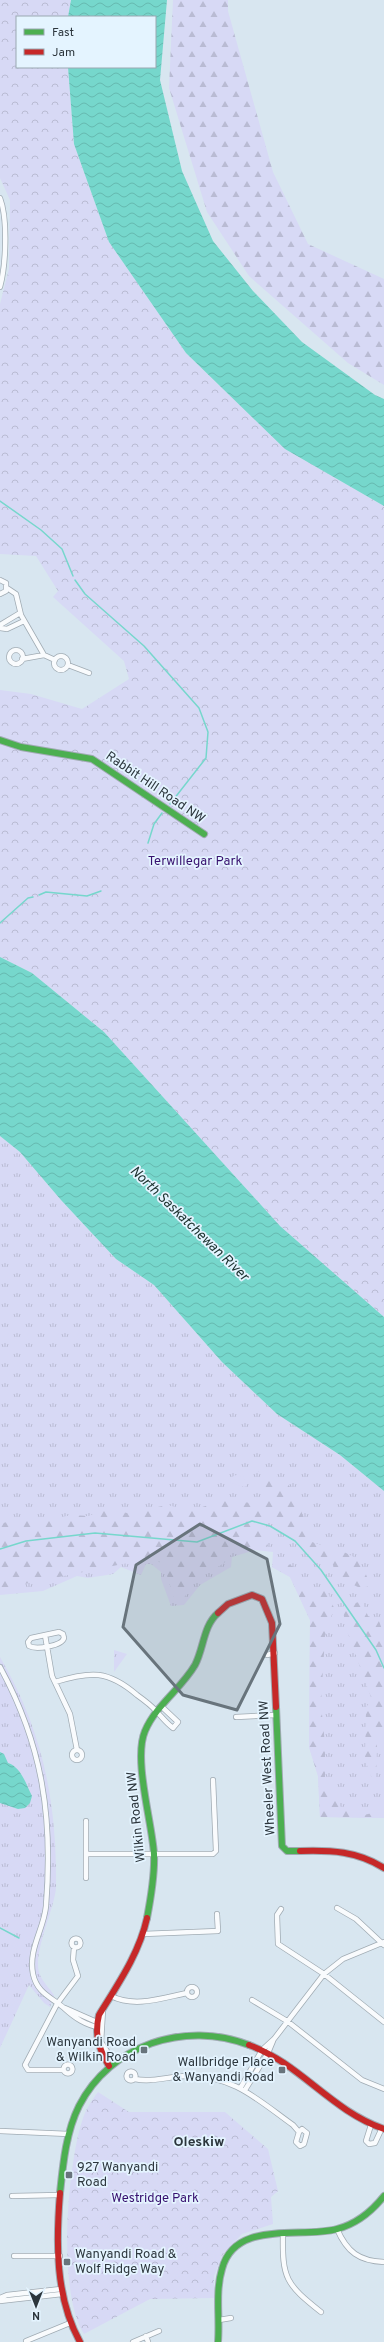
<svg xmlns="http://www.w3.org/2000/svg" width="384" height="2342" font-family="Overpass,sans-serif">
<defs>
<pattern id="grass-tufts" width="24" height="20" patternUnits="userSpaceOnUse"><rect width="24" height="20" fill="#d7d9f5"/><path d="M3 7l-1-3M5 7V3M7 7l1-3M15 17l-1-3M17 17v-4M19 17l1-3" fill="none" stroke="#b9bbd3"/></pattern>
<pattern id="forest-firs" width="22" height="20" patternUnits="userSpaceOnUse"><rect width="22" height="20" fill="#d7d9f5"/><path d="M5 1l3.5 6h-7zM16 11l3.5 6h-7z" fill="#b9bbd3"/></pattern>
<pattern id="park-crowns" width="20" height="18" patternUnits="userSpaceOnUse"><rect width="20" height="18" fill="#d7d9f5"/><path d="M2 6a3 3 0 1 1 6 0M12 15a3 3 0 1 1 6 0" fill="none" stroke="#b9bbd3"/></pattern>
<pattern id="water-waves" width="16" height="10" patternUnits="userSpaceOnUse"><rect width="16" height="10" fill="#76d7cc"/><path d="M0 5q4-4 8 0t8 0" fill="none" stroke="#66b9b0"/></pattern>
</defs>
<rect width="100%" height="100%" fill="#d8e6f0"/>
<path fill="url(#grass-tufts)" d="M0,1136l20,16 41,48 55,59 38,26 68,77 55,52 63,41 44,36v327l-64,-1 -2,-41 -9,-29 1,-127 -20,-43 -18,-10 1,-15 -18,-2 -23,7 -1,10 -31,18 -16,20 -13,1 -10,-27v-7l-10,-8h-5l-5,11 -20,-8 -8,7 -25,4 -11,-2 -34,15 -43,4z
M114,1650l13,4 -13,18z
M0,1657c43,74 57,145 56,230 -1,22 -25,68 -16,88 3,7 10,14 14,20l-4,12 -6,-4 -15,-18 -29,63z"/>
<path fill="url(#forest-firs)" d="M173,0h55v11l45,161 35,72 76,35v106l-36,-22 -99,-87 -42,-64 -38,-124z
M242,1455l46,29 9,15 15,43c33,12 48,7 58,44l-10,2 -25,-12 -2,-11 -19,-9 -45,-40 -9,2 2,13 6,15 -33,4 -11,13 -28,17 -13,19 -9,-1 -11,-35 -16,-4 -147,30v-65l27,-8 14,6 30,-7 18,1 17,-8 21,5 41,-8 21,6 33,-10 34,2 12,-4 -5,-23z
M278,1559l16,8 5,15 12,9 14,-6 9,23 -9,28 -4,68 4,40v36l7,8 10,22 22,5 20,-5v8l-64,-1 -2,-41 -9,-29 1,-127 -20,-43 -18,-10z
M362,1601l6,15 11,5 5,14v96l-7,12 -1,38h-3l-8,-21 1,-53 6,-7 -25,-69 -5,-24z"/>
<path fill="url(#park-crowns)" d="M0,0h71l-3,17h-51v50h51l6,77 35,98 77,111 99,96 99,57v811l-104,-91 -176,-194 -72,-59 -32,-16v-267l31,4 51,15 47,-30 -5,-18 -71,-64 5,-6 -22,-35 -36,-2v-250l9,-35 1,-69 -10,-22z
M98,2092l31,20h96l43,37 10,42 -7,6 2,27 -31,10 -19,20 -9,22v22l-64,1 -66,35c-27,-41 -17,-169 -1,-216 3,-9 9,-18 15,-26z"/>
<path fill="#d7d9f5" d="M236,1475l8,2 3,9 -3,1 -13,-4 -1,-5z"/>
<path fill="url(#water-waves)" d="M71,0h96l-7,80 22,91 31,70 40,50 49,51 73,53 9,4v107l-99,-57 -99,-96 -77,-111 -35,-98 -6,-77h87v-50h-87z
M0,957l32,16 72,59 176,194 104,91v174l-44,-36 -63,-41 -55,-52 -68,-77 -38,-26 -55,-59 -41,-48 -20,-16z
M0,1752l4,2 4,9c13,4 18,21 24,33l-2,7 -5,5 -7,1 -18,-6z"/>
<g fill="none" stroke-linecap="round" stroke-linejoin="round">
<path stroke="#76d7cc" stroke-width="1.5" d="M0,501l41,29 21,19 11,27
M75,580l10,14 59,52 55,62 9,24 -2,26 -36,46
M148,843l6,-19 8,-11
M39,895l7,-3 41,4 14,-5
M0,923l28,-25 5,-1
M0,1549l26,-8 69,-8 102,9 55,-21 18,5 25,15 26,29 55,80 8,18
M0,1928l19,10"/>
<g stroke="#a0abb3" stroke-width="6">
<path id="street" d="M0,198c8,21 6,67 0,89
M0,580l6,3v8l-6,3
M7,588l9,6 5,21 23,40 11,5
M0,625l20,-12
M0,628l7,1 17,-8
M9 657a7 7 0 1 1 14 0a7 7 0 1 1-14 0Z
M54 663a7 7 0 1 1 14 0a7 7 0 1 1-14 0Z
M22,659l22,-4
M68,665l21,8
M59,1632l4,2 1,4c-2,8 -28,12 -35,8l-1,-4 3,-4z
M45,1635l7,41 18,38 7,36
M267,1655l8,-2
M0,1667c43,79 53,151 46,239 -2,23 -18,43 -13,68 4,19 18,23 31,34 11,10 21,17 37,20
M55,1682c36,-11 53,-12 82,13 7,5 14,10 19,16 6,6 10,12 17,17l5,-6 -17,-16
M236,1717l40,-2
M72 1755a5 5 0 1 1 10 0a5 5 0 1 1-10 0Z
M86,1821v57
M87,1854h126l3,-3 -3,-71
M337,1908l19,11 28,26
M281,1909l-4,6 1,29 46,30 60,48
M143,1934l75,-3 -1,-17
M71.5 1943a4.5 4.5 0 1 1 9 0a4.5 4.5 0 1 1-9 0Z
M187 1992a5 5 0 1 1 10 0a5 5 0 1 1-10 0Z
M111,1996c24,12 51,2 76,-3
M252,2000l35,21 75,59 22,9
M65,2008l34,15
M103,2010l-2,32 13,20
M63.5 2069a4.5 4.5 0 1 1 9 0a4.5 4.5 0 1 1-9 0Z
M63,2070h-35l-3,-5 32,-61 21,-28 -5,-16 1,-13
M126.5 2076a4.5 4.5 0 1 1 9 0a4.5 4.5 0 1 1-9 0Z
M135,2079c17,4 34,-3 52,-3 46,-1 71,24 106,49l6,7
M241,2087l21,-37 12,-11 50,-65 19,-15 41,-17
M245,2090l23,-37 5,-12
M371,2125l-5,16 3,3 6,-1 7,-15
M302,2129l5,4 -3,11 -4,2 -4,-4 3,-10z
M0,2131l69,3
M12,2196l48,-1
M337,2229c10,23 22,32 47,33
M283,2233c-1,46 3,51 38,79
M14,2256h46
M0,2298l7,-3 54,-6
M0,2301l62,-7
M219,2320l12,-2
M146,2336l2,6
M26,2341l44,-18
M133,2342l26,-11"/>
</g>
<g stroke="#a0abb3" stroke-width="8">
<path id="fast" d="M0,740l21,7 71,12 112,75
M276,1707l6,139 5,5h13
M147,1918c4,-21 8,-43 7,-64 -2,-32 -21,-95 -9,-123 11,-26 36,-42 50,-66 9,-17 8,-39 23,-52
M60,2193c3,-29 6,-61 19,-87 31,-61 106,-86 170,-61
M218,2342c2,-24 -3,-50 4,-73 13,-50 79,-30 115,-40 19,-5 35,-18 47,-33"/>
</g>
<g stroke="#a0abb3" stroke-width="8">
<path id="jam" d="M218,1613l10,-9 24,-9 10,4 10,24 4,84
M300,1851c31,-1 57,0 84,17
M249,2045c52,19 81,65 135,84
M109,2066c-10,-17 -15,-31 -10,-51 19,-31 40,-61 48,-97
M60,2193c-4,49 -5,104 20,149"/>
</g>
<use href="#street" stroke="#f9fbfd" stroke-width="4.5"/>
<use href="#fast" stroke="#4caf50" stroke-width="6"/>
<use href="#jam" stroke="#c62828" stroke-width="6"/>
</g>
<path fill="#68747c" fill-opacity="0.2" stroke="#68747c" stroke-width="3" stroke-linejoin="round" d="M200,1524l67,35 13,65 -43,86 -54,-15 -60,-68 13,-62z"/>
<g fill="#68747c" stroke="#e4f4ff" stroke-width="1.5">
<rect x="140" y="2046" width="8" height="8" rx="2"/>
<rect x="278" y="2066" width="8" height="8" rx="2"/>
<rect x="65" y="2171" width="8" height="8" rx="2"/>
<rect x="63" y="2258" width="8" height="8" rx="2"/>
</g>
<g text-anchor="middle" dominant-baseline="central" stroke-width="3.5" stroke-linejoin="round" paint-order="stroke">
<g font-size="13" fill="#2c363d" stroke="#e4f4ff">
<text transform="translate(155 788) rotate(34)">Rabbit Hill Road NW</text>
<text transform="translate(268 1768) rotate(-93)">Wheeler West Road NW</text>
<text transform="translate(137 1817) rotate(-96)">Wilkin Road NW</text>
</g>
<g font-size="13" fill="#37106f" stroke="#e4f4ff">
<text x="195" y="862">Terwillegar Park</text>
<text x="155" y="2199">Westridge Park</text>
</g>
<g font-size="13" fill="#2c363d" stroke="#e4f4ff" text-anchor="end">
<text x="136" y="2043">Wanyandi Road<tspan x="136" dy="15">&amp; Wilkin Road</tspan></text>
<text x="274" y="2063">Wallbridge Place<tspan x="274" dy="15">&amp; Wanyandi Road</tspan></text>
<text x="77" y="2168" text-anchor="start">927 Wanyandi<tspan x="77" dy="15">Road</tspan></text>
<text x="75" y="2255" text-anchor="start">Wanyandi Road &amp;<tspan x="75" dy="15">Wolf Ridge Way</tspan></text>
</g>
<g font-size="14" font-style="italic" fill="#1b312e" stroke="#e4f4ff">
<text transform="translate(189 1224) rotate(44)">North Saskatchewan River</text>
</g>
<g font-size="14" font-weight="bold" fill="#2c363d" stroke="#e4f4ff">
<text x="199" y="2142">Oleskiw</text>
</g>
</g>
<rect x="16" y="16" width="140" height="52" fill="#e4f4ff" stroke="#9aa8b1"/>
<rect x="24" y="29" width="20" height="6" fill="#4caf50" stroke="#9aa8b1"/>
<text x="52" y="36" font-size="12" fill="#2c363d">Fast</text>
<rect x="24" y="49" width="20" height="6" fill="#c62828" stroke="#9aa8b1"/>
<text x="52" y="56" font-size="12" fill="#2c363d">Jam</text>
<g transform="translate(36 2306) rotate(180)" stroke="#e4f4ff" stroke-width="3" paint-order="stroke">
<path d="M0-3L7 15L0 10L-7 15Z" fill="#2c363d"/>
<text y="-6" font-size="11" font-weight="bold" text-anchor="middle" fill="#2c363d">N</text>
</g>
</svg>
